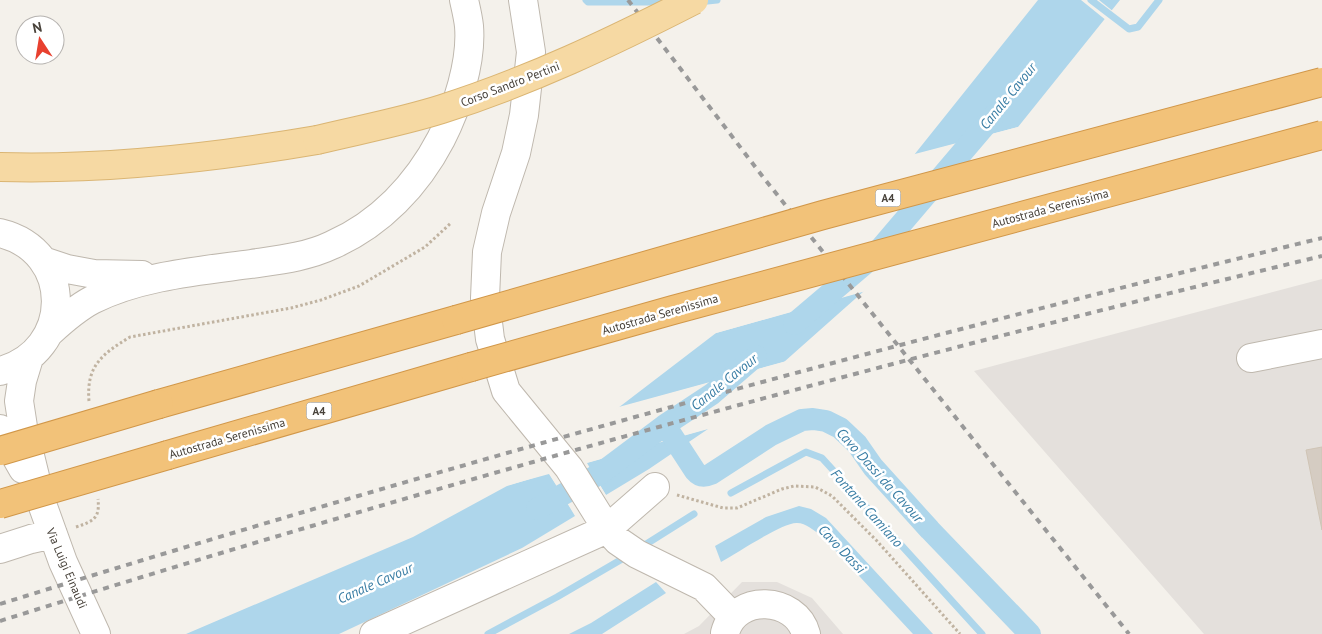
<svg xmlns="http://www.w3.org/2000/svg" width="1322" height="634" font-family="'PT Sans',sans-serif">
<rect width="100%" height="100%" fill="#f4f1eb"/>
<path fill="#e4e0dc" d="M1322,279v355h-118l-230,-263z
M742,582h35l35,16 31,36h-159l15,-8z"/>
<path fill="#aed6eb" d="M1038,0h82l-102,127 -104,28z
M864,291l-80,71 -166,46 98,-75z
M708,429l-59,40 -43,26 -20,-32z
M549,473l26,43 -53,32 -183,86h-153l227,-97 94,-51z
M799,506l12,3 15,9 107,116h-20l-92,-99c-7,-4 -15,-12 -24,-12 -14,-1 -61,31 -76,39l-6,-16 51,-29z
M656,582l10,11 -64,41h-33l22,-11z"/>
<path fill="#f4f1eb" d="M1081,0h18l15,12 -7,9z
M1022,126l-3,3 -104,28 -4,-2z
M863,289l3,2 -157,44 6,-5z
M790,360l-5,4 -167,46 -3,-2z
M707,427l3,1 -123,35 20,34 -3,-1 -20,-32 1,-3z
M548,470l3,2 26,43v3l-28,-44 -51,14 8,-5z"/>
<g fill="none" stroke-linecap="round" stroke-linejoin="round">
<path stroke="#aed6eb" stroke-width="7" d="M586,0l2,2h79
M1091,0l38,29 9,-2 21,-27
M698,2l19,-2
M731,493l75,-41 16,6 160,176
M640,548l54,-34
M488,634l69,-37 72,-42"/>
<path stroke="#aed6eb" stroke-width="22" d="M794,324l80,-68 120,-141
M665,425l30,46c5,6 9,6 16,3l60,-39 31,-15 11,-1 13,2 14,7 17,16 16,23 57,63 100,104
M537,509l64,-36 64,-48 47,-31 44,-38"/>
</g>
<path fill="#d5ccc2" stroke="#cfc4b5" d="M1322,447v83l-16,-80z"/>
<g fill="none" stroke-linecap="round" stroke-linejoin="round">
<g stroke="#bfb8ae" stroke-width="30">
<path id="minor" d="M523,0l8,52 -7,63 -8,38 -20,60 -9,39 -2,46 5,41 16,52 63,77 38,61 11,12 19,13 67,33 29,30
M0,233c75,18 74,119 0,138
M43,261l24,8 27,5 48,1
M50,332c13,-12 27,-24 42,-32 47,-24 107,-29 159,-36 27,-4 56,-7 81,-19 48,-21 85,-60 109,-106 16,-31 31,-77 28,-113 -1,-9 -3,-17 -5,-26
M29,358l-7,23 -3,20 4,26 18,74 22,61 33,72
M1251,358l71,-14
M0,429l23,40
M0,549l31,-10 22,-5
M725,633c10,-40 71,-37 81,1
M374,634l233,-105 48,-42"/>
</g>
<g stroke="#dab573" stroke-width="30">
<path id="major" d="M0,167c106,3 212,-9 317,-27"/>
</g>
<g stroke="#d19749" stroke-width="30">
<path id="highway" d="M159,404l297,-84
M168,455l303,-88"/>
</g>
<path stroke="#c0b3a1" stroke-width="3" stroke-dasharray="2.5 2.5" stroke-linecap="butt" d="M89,401c-3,-35 13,-47 41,-64l161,-29 30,-8 38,-14 66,-39 26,-24
M677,495l46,13h14l45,-19 12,-3 21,1 6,3 11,6 45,45 83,93
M76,527c18,-6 24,-9 22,-28"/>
<use href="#minor" stroke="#fff" stroke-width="28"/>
<use href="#major" stroke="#f6d9a3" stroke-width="28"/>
<use href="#highway" stroke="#f2c279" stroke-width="28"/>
<path stroke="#999" stroke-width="4" stroke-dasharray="6 6" stroke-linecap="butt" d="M628,0l135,177 366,457
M0,604c437,-136 878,-258 1322,-366
M0,621c436,-137 877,-258 1322,-365"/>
<g stroke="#dab573" stroke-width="30" stroke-linecap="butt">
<path id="major-bridge" d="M317,140c41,-10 84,-18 125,-31 88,-28 170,-67 252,-109"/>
</g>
<g stroke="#d19749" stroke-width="30" stroke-linecap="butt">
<path id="highway-bridge" d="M456,320l367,-105 499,-133
M471,367l202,-57 649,-175
M0,451l159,-47
M0,504l168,-49"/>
</g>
<use href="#major-bridge" stroke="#f6d9a3" stroke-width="28"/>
<use href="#highway-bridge" stroke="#f2c279" stroke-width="28"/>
</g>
<g text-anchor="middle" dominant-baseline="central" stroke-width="5" stroke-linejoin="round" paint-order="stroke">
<g fill="#fff" stroke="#7f7b75" stroke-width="1">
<rect x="875.5" y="189.5" width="25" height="17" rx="4"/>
<rect x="306.5" y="402.5" width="25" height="17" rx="4"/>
</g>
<g font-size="11" font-weight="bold" fill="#48423a">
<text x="888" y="198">A4</text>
<text x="319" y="411">A4</text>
</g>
<g font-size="12" fill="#48423a" stroke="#fff">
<text transform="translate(510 84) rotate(-21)">Corso Sandro Pertini</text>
<text transform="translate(1050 208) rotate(-15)">Autostrada Serenissima</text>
<text transform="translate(660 314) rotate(-16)">Autostrada Serenissima</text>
<text transform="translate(227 438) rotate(-16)">Autostrada Serenissima</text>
<text transform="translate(67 568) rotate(67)">Via Luigi Einaudi</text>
</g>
<g font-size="14" font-style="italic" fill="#397da4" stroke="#fff">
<text transform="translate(1008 96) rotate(-51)">Canale Cavour</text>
<text transform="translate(724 382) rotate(-39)">Canale Cavour</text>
<text transform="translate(880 475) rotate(48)">Cavo Dassi da Cavour</text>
<text transform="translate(867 508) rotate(48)">Fontana Camiano</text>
<text transform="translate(842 549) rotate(46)">Cavo Dassi</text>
<text transform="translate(375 583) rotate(-24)">Canale Cavour</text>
</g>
</g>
<g transform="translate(40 40) rotate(348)"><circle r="24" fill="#ffffff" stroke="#b6b3b0"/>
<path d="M0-4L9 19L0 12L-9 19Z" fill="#e8402f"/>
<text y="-8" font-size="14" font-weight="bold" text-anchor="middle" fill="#48423a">N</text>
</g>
</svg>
